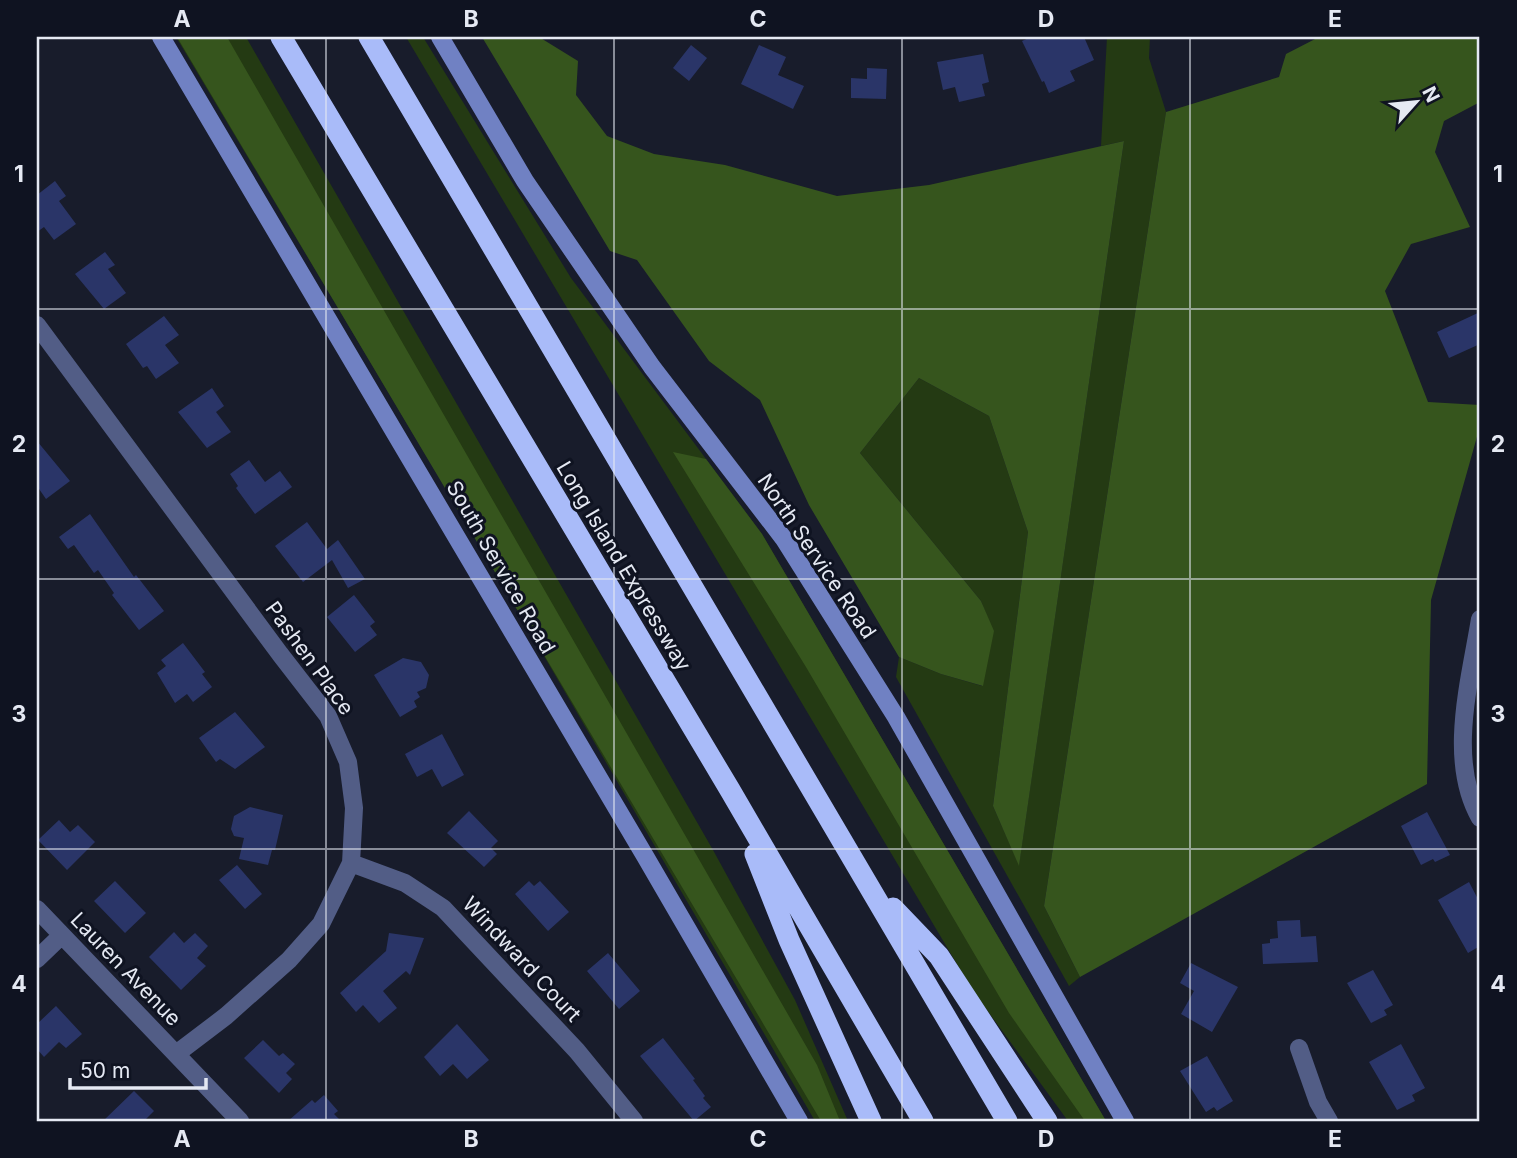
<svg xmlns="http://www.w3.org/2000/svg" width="1517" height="1158" font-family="Inter,sans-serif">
<rect width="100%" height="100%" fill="#181c2b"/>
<path fill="#243a13" d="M176,37h70l467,813 82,150 53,121h-33l-345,-592z
M406,37h17l148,241 191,256 344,587h-38l-95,-130z
M1107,37h43l-1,21 17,54 -122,794 36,71 -11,9 -173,-309 3,-20 42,17 41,12 11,-55 -12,-30 -121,-148 59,-75 70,38 39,116 -35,274 26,59 105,-724 -23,5z"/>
<path fill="#36551d" d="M177,37h50l590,1028 23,56h-19z
M482,37h57l39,24 -2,34 31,41 47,18 71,11 112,31 92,-11 195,-44 -105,725 -26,-60 35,-274 -39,-116 -70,-38 -59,75 121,148 13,30 -11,55 -42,-12 -42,-17 -90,-152 -49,-105 -51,-39 -72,-101 -27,-9z
M1319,37h161v65l-36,19 -9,31 35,75 -59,17 -26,47 43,111 52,3v21l-49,174 -4,184 -347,193 -36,-71 122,-794 113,-35 7,-23z
M673,452l33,7 56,75 344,587h-21l-76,-108 -203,-346z"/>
<path fill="#2a3568" d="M1031,37h53l10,23 -24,11 5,10 -26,12 -5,-12 -2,1 -20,-41z
M691,45l16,13 -18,23 -16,-13z
M759,45l27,12 -8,18 26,11 -11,23 -52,-25z
M983,54l6,28 -7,2 3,12 -26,6 -4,-15 -12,3 -6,-28z
M867,68l20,1 -1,30 -35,-1v-20l16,1z
M55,181l11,15 -7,5 17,23 -22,16 -10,-13 -7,5v-37z
M105,252l10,13 -7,4 18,24 -22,16 -29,-35z
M1480,312v32l-31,14 -12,-26z
M164,316l15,19 -14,10 14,18 -23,16 -9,-13 -4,2 -17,-24z
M212,388l12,18 -8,6 15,20 -24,16 -29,-36z
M37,441l33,40 -24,18 -9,-13z
M249,460l16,22 15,-11 12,16 -37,27 -19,-26 2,-2 -8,-12z
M90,514l44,63 2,-2 28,36 -25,19 -27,-35 2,-2 -16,-23 -4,3 -20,-28 -6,4 -9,-12z
M307,522l20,27 11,-9 27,39 -17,9 -16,-28 -29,22 -28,-36z
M354,595l21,27 -5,4 7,9 -22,17 -28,-35z
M183,643l22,29 -3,2 10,13 -19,15 -6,-8 -12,9 -18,-30 9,-7 -5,-6z
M403,658l18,4 8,13 -3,13 -9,4 3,5 -6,4 3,6 -17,10 -26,-42z
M235,712l30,35 -30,22 -15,-10 -4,3 -17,-24z
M442,734l22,41 -22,12 -10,-18 -15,8 -12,-23z
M250,807l33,8 -8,35h-3l-4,15 -29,-6 5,-21 -10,-2 -3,-7 3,-13z
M469,811l29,30 -7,7 6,6 -13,13 -37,-34z
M1427,812l23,43 -15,7 -2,-3 -12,6 -20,-39z
M59,820l11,12 8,-7 17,17 -28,28 -29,-30z
M237,865l25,29 -17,15 -26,-29z
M115,881l31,32 -21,20 -31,-32z
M529,881l5,5 6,-5 29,31 -21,19 -33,-37z
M1469,882l11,21v43l-12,7 -30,-53z
M1300,920l1,17 15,-1 2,26 -55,2 -1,-20 8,-1v-4l8,-1 -1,-17z
M174,932l10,11 11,-10 13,13 -11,12 9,8 -25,24 -32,-33z
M389,933l35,5 -14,37 -4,-4 -23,20 14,17 -18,15 -16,-18 -7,7 -16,-19 46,-42z
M608,953l32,38 -21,18 -32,-38z
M1191,963l47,24 -26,45 -31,-18 13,-23 -14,-8z
M1373,970l20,35 -9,5 3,5 -16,8 -24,-40z
M56,1006l26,28 -16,14 -7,-6 -15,15 -7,-8v-25z
M457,1024l32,36 -22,19 -14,-15 -13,12 -16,-19z
M663,1038l32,41 -2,1 12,16 -2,2 8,9 -17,14 -54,-65z
M263,1040l16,16 4,-3 12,11 -9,9 6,6 -13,14 -35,-35z
M1401,1044l24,44 -13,7 3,6 -18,9 -28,-48z
M1207,1056l26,45 -16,10 -3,-4 -8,5 -26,-41z
M134,1091l20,20 -10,10h-41z
M324,1095l14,16 -4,3 7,7h-53l24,-21 3,3z"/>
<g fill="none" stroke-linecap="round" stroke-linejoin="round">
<path stroke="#525d86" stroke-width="18" d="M37,325l243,329 48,62 20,46 6,46 -3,55 -30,61 -32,36 -63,56 -50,38
M1480,619c-10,62 -33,141 0,199
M351,863l54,20 38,25 134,143 57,70
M37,909l203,212
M37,959l25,-24
M1299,1048l19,54 11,19"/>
<path stroke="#7081c3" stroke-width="18" d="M161,37l484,819 154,265
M440,37l85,144 127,186 132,172 112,178 229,404"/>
<path stroke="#a9bbf9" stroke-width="21" d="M281,37l449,753 193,331
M369,37l638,1084
M755,854l34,86 82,181
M893,908l46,48 108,165"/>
</g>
<path fill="none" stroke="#e5e9f3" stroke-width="2" stroke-opacity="0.55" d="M326,37v1084M614,37v1084M902,37v1084M1190,37v1084M37,309h1443M37,579h1443M37,849h1443"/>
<g text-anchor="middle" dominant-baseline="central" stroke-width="6" stroke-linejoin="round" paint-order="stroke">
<g font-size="21" fill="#e5e9f3" stroke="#0f1321">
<text transform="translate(817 556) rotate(56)">North Service Road</text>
<text transform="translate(624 566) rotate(59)">Long Island Expressway</text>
<text transform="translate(501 567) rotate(60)">South Service Road</text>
<text transform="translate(310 658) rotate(54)">Pashen Place</text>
<text transform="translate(522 959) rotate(47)">Windward Court</text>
<text transform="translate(126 969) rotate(46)">Lauren Avenue</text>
</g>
</g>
<rect width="1517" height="1158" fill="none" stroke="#0f1321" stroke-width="77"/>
<g transform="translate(1416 102) rotate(63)" stroke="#0f1321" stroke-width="5" paint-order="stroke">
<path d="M0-5L12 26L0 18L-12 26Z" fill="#e5e9f3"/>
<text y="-10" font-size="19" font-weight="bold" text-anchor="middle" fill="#e5e9f3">N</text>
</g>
<path d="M70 1078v10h136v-10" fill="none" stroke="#e5e9f3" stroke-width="3.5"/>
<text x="80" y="1078" font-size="21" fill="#e5e9f3" stroke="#0f1321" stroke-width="5" paint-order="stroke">50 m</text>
<rect x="38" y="38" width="1440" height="1082" fill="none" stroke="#e5e9f3" stroke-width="2.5"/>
<g font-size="23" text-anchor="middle" font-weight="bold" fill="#e5e9f3">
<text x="182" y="27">A</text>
<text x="471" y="27">B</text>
<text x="758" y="27">C</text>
<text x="1046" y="27">D</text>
<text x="1335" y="27">E</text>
<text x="19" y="182">1</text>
<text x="1498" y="182">1</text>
<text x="19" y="452">2</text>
<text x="1498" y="452">2</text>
<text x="19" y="722">3</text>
<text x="1498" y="722">3</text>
<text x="19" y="992">4</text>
<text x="1498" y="992">4</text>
<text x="182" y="1147">A</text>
<text x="471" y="1147">B</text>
<text x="758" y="1147">C</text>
<text x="1046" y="1147">D</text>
<text x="1335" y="1147">E</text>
</g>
</svg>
